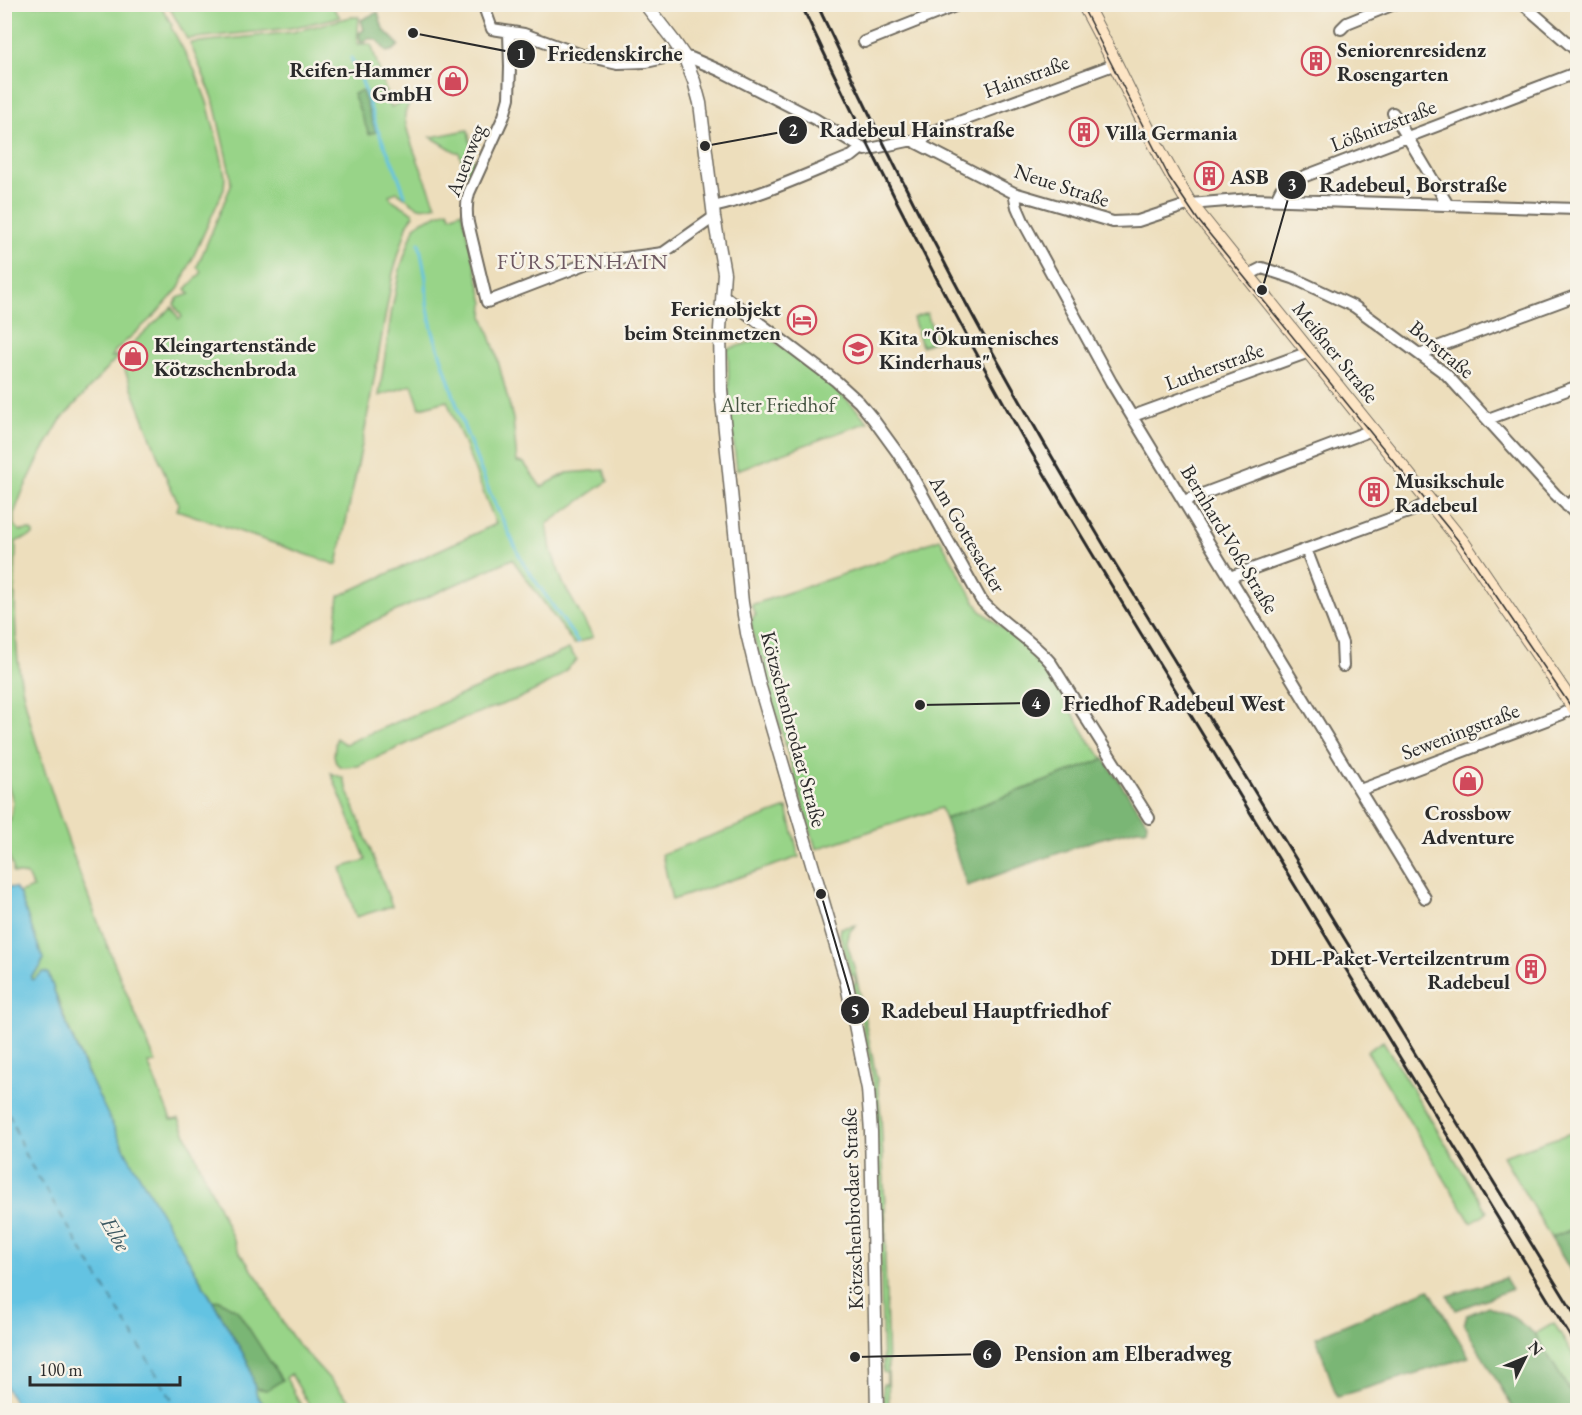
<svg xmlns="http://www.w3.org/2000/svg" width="1582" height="1415" font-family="'EB Garamond',serif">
<rect width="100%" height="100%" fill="#f7f3e8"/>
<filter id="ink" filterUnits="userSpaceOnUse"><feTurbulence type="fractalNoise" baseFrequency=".0167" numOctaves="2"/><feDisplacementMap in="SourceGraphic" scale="12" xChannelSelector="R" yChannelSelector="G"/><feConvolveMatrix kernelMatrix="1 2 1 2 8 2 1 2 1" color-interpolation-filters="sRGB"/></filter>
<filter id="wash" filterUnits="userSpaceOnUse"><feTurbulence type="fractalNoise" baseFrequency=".008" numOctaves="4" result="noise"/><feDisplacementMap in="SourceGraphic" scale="24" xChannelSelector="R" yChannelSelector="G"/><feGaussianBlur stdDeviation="1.35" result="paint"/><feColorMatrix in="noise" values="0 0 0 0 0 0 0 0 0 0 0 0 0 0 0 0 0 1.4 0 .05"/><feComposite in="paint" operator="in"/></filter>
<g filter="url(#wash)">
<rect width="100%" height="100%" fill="#eddebc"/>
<path fill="#98d488" stroke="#62805a" stroke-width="1.5" d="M4,5h156l12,20 -1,2 24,44 12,31 14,54 4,20 -1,13 -45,99 -23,26 -41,37 -4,6 9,-2 52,-48 7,12 3,-2 -8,-13 4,-6 12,-4 -4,-5 16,-17 -5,-5 34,-81 -1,-13 -17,-75 -23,-55 103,-11 58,-15h8l-2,27h14l20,63 22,-10c-3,5 -7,11 -8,17 -2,16 24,73 31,91 -21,8 -23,-4 -39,-13l-8,3 2,4 21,13 2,3 -6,8 -15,50 -29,162 -27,130 -160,-55 2,-6 -11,-22 -49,-127 -59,66 -18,31 -20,41 -8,21v11l6,6 9,-1 4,2v3c-5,4 -12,3 -17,7 -1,48 -3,98 6,145 9,43 23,85 37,127 28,85 62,167 97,249h-8l23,57 8,-1 59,131 24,34 19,36 15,22 62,68h-46l-21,-36 -5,4 18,32h-36l-11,-14 -2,-8 12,2 15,-10 -63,-80 -6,1c-26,-45 -55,-89 -80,-135 -33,-62 -62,-127 -85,-193l-15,7 -2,-1v-2l9,-9 3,-9 -24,-66 14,-5 -6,-13 -14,-2v-5l-9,-28 1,-13 5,-6 3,-20 -9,-29z
M168,5h163l9,12 -49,11 -104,11z
M468,130l6,33 3,1 -7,15 -8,-17 -3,-10h-3l-25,-15z
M448,210l3,6 11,-5 22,92 -1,13 13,37 17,66 4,43 7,1 17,24 26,-14 37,-3 4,11 -61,43 4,26 12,33 30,54 -19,7 -62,-85 -178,80 5,-43 157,-72 -49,-123 -27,7 -8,-23 -33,11 13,-87 8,-40 14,-41 6,-6z
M927,313l9,28 -14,5 -9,-28z
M768,337c36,27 71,51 100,85l-131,48 -8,-65 -1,-56z
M940,539l40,71 60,47 51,87 13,15 -159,60 -4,-11 -125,41 -54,-183 3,-4 -1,-3 -6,-4 -7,-31 2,-7 3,-2 -5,-10 111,-37z
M569,649l8,11 -19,17 -16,10 -24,12 -54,19 -106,48 -17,1 -5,-4 -2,-8 2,-17 9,6z
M331,773l12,5 49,128 -36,11 -15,-49 25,-8z
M787,808l12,49 -127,43 -10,-46z
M856,925l-6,6 -3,12 8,27 22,110 4,36 5,115 -1,27 4,152h-5l-1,-26h4v-11l-4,-1 -3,-129h4v-10l-5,-1v-44l1,-1v-9l-1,-1 -4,-82 -7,-44 -15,-67 3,-1 -2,-7 -3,-1 -11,-40 1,-7z
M1383,1041l104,171 -16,11 -104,-172z
M1577,1131v98h-5l-21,9 -48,-82z
M1554,1323l23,38v42l-42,-69z"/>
<path fill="#7ab674" stroke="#527050" stroke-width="1.5" d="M378,12l5,17 16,16 -5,5 -7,2c-7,-6 -7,-15 -19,-13l-3,3h-5l-1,-9 5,-3 -3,-10z
M362,91l14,41 -7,2 -16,-40z
M1104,759l43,63 -1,7h-9l-42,11 -128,46 -22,-67z
M1572,1229h5v52l-26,-43z
M1505,1278l7,11 -56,21 -8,-14z
M1429,1289l40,68 -132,40 -21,-60z
M219,1300l18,10 45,70 -15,10 -12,-2 -7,-26 -35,-61z
M1488,1306l26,12 21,16 42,69v7h-63l-50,-85 3,-10z"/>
<path fill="#64c3e2" stroke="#487786" stroke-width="1.5" d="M8,887l7,1 4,5 24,66 -3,9 -9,8v3l2,1 10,-8 5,1 15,43 20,48 45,92 120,206 9,34 11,14h-250l-13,-25 -1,-496z"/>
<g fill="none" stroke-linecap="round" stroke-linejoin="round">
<path stroke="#64c3e2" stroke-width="3" d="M351,58l10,20 16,51 19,41 9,25
M419,243l7,35 1,25 5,26 32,98 25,64 34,72 55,79"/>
<path stroke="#3c5962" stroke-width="1.5" stroke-dasharray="8 6" stroke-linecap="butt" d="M4,1100l21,55 153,255"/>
</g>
</g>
<g filter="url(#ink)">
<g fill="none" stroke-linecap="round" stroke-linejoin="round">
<g stroke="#6f6a5e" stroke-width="14">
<path id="minor" d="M483,4l9,25 32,5 58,21 36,8 28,-1 27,-6 18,2 30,13 94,48 50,31 43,-9h5l101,52 99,29 25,-1 52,-17 61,-5 327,10
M1523,4l55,48
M1341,29l6,-6 47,-19
M509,32l1,35 -1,31 -5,18 -35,77c-3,11 -3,19 -1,30l19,79 101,-39 75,-10 51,-36
M864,42l96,-38
M1393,113l55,92
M920,144l10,-12 7,-2 179,-66
M1014,193l3,14 7,16 87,159 314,516
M1276,199l5,-10 19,-11 273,-104 5,-3
M713,207c48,-11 94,-33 139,-51l10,-8
M1246,276l16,-8 31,10 62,29 91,67 109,120 23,22
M724,296l112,85 23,21 14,17 24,33 13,20 71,128c21,24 50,39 70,63l98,155
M1421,355l11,-6 146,-54
M1133,416l176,-64
M1488,419l90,-33
M1184,501l188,-71
M1567,506l11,-9
M1306,549l36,94 1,23
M1230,577l184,-67 17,-9
M1360,790l202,-76 12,-7"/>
</g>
<g stroke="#6f6a5e" stroke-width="15">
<path id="tertiary" d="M645,4l28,36 11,16 10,25 6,22 14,114 10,56 -4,56 1,61 21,213 5,30 13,54 86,293 22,109 3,43 6,278"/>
</g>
<g stroke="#6f6a5e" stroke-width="16">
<path id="secondary" d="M1084,4c37,66 65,137 106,200l272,338 116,171"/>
</g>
<use href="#minor" stroke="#fff" stroke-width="10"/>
<use href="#tertiary" stroke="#fff" stroke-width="12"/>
<use href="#secondary" stroke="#fde5c5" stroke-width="14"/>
<path stroke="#2b2b2b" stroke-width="1.5" d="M1081,4l88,173 29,43 263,324 117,173"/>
<path stroke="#2b2b2b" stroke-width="3" d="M801,4c68,147 142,291 221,432 25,43 51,86 77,129l479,784
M817,4c39,83 78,165 121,246 53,103 111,203 170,302l470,768"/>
</g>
</g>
<defs>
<g id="building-ring" transform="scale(1.5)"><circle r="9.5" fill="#f7f3e8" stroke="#d1495b" stroke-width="1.5"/><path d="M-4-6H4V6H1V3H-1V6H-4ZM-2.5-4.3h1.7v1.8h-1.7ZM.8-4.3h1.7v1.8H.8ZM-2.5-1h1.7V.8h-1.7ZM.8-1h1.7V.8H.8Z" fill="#d1495b"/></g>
<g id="shop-ring" transform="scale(1.5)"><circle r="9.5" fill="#f7f3e8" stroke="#d1495b" stroke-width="1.5"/><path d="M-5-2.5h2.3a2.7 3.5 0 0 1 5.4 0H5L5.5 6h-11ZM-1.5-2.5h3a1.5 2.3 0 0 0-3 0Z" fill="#d1495b"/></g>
<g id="hotel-ring" transform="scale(1.5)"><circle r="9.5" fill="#f7f3e8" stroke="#d1495b" stroke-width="1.5"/><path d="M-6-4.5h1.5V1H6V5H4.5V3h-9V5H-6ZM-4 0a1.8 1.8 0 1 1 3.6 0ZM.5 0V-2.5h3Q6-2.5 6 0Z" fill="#d1495b"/></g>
<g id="school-ring" transform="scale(1.5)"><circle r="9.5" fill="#f7f3e8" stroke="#d1495b" stroke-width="1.5"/><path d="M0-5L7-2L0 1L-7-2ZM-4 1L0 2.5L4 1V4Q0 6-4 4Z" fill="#d1495b"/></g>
</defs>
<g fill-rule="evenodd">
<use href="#building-ring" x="1316" y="61"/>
<use href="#shop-ring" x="453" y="81"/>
<use href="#building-ring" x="1084" y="132"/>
<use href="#building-ring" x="1209" y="176"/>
<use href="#hotel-ring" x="802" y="320"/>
<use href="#school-ring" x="858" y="349"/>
<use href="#shop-ring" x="133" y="356"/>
<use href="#building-ring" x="1374" y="492"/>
<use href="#shop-ring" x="1468" y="781"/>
<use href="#building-ring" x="1531" y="969"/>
</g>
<g text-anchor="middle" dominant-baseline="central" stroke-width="5" stroke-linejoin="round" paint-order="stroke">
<g font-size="21" font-weight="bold" fill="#2b2b2b" stroke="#f7f3e8" text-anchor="start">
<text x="1337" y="49">Seniorenresidenz<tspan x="1337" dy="24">Rosengarten</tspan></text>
<text x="432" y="69" text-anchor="end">Reifen-Hammer<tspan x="432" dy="24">GmbH</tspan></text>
<text x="1105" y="132">Villa Germania</text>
<text x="1230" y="176">ASB</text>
<text x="781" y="308" text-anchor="end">Ferienobjekt<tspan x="781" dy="24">beim Steinmetzen</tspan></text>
<text x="879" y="337">Kita "Ökumenisches<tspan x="879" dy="24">Kinderhaus"</tspan></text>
<text x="154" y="344">Kleingartenstände<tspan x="154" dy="24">Kötzschenbroda</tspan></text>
<text x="1395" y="480">Musikschule<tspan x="1395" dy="24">Radebeul</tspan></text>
<text x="1468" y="812" text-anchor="middle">Crossbow<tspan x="1468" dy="24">Adventure</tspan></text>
<text x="1510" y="957" text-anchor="end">DHL-Paket-Verteilzentrum<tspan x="1510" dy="24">Radebeul</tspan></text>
</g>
<g font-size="21" fill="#2b2b2b" stroke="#f7f3e8">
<text transform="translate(1026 76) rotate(-20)">Hainstraße</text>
<text transform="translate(1383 125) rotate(-21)">Lößnitzstraße</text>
<text transform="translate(465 160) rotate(-69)">Auenweg</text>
<text transform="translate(1062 185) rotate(18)">Neue Straße</text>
<text transform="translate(1442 349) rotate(40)">Borstraße</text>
<text transform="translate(1336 352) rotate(51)">Meißner Straße</text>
<text transform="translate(1214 366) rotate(-20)">Lutherstraße</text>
<text transform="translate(968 534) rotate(60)">Am Gottesacker</text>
<text transform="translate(1230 539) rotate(59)">Bernhard-Voß-Straße</text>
<text transform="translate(794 729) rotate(75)">Kötzschenbrodaer Straße</text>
<text transform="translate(1460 731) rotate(-21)">Seweningstraße</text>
<text transform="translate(852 1209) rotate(-92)">Kötzschenbrodaer Straße</text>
</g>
<g font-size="21" fill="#465542" stroke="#f7f3e8">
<text x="778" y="404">Alter Friedhof</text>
</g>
<g font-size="22" letter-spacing="1.5" fill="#6d5761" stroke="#f7f3e8">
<text x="583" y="261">FÜRSTENHAIN</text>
</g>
<g font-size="22" font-style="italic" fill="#3c5962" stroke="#f7f3e8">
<text transform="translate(116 1234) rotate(60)">Elbe</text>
</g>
</g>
<path fill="none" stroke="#2b2b2b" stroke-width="2" d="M413 33L521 54M705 146L793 130M1262 290L1292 185M920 705L1036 703M821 894L855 1010M855 1357L987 1354"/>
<g fill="#2b2b2b" stroke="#f7f3e8" stroke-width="2">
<circle cx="413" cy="33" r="6"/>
<circle cx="705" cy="146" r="6"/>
<circle cx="1262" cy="290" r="6"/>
<circle cx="920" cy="705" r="6"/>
<circle cx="821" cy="894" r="6"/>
<circle cx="855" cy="1357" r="6"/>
<circle cx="521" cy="54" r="15"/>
<circle cx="793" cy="130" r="15"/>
<circle cx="1292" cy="185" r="15"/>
<circle cx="1036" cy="703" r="15"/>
<circle cx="855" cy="1010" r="15"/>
<circle cx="987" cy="1354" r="15"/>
</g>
<g font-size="18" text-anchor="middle" font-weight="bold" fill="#fff">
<text x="521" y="60">1</text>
<text x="793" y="136">2</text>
<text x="1292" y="191">3</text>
<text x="1036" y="709">4</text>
<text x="855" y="1017">5</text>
<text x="987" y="1360">6</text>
</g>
<g font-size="22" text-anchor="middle" font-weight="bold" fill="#2b2b2b" stroke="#f7f3e8" stroke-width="5" stroke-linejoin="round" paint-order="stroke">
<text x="615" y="61">Friedenskirche</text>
<text x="917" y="137">Radebeul Hainstraße</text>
<text x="1413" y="192">Radebeul, Borstraße</text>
<text x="1174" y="711">Friedhof Radebeul West</text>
<text x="995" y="1018">Radebeul Hauptfriedhof</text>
<text x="1123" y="1361">Pension am Elberadweg</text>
</g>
<rect width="1582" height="1415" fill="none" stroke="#f7f3e8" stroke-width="24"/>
<g transform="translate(1525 1358) rotate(47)" stroke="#f7f3e8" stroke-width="4.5" paint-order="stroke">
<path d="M0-4.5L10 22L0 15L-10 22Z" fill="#2b2b2b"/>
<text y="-9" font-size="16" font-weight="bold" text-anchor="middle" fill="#2b2b2b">N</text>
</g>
<path d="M30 1376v9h150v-9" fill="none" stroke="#2b2b2b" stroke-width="3"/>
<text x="39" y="1376" font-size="18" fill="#2b2b2b" stroke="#f7f3e8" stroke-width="4.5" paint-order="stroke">100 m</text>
</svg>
